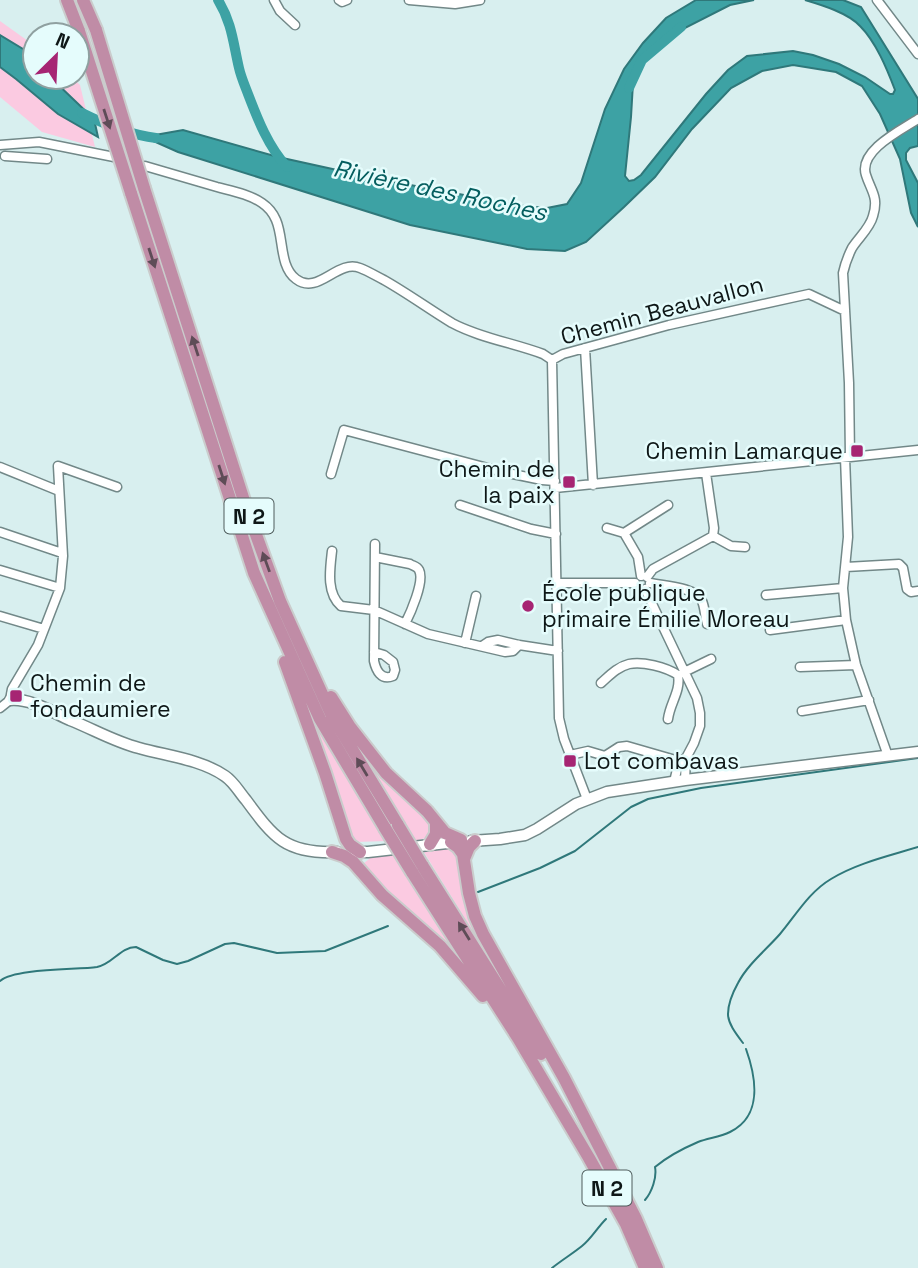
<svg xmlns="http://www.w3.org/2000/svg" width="918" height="1268" font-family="'Space Grotesk',sans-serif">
<rect width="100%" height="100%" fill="#d8efef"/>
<path fill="#fbcae1" d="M0,21l35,25v31h37l8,8 15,62 -53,-15 -42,-35z
M310,708l77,133 -32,1 -5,-4 -32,-106 -11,-23z
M357,743l68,71 7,14 -7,10 -9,3z
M422,849h32l4,3 11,57 42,84z
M394,852l66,106 -1,1 -94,-89 -1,-7 9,-7z"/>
<path fill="#3da2a4" stroke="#2f787a" stroke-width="2" d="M696,0h58l-24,5 -61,31 -27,24 -7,11 -2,12 -2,34 -6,59 4,5 5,-1 7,-5 65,-81 22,-24 19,-14 46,-5 20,4 26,9 26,13 25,17h3l2,-4c-8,-21 -19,-48 -35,-64 -12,-13 -38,-21 -55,-26h38l18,7 57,92v47l-8,2 -4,5v7l12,23v44l-7,-14 -11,-54 -20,-45 -18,-28 -26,-14 -43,-7 -31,6 -31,17 -39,41 -37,48 -31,30 -38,35 -21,9 -38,-2 -117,-24 -232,-73 -34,-15 39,-7 95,27 100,22 146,27 23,2 20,-4 14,-21 24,-74 19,-40 19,-26 23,-25z
M0,35l23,14 12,12v16h15l44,42 4,18 -40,-23 -42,-35 -16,-12z"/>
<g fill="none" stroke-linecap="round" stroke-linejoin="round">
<path stroke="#2f787a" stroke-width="2" d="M478,892l62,-24 35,-17 56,-44 17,-8 53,-11 217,-30
M0,981c14,-13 77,-11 97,-14 16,-3 23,-20 39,-20l27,13 14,4 11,-3 37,-17 9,-1 43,10 48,-2 63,-25
M743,1043c-6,-8 -15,-19 -15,-29 0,-10 5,-22 10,-31 10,-19 28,-33 42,-49 16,-19 29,-42 51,-55 26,-16 58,-23 87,-32
M645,1200c7,-8 12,-23 10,-33 12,-10 29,-19 43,-25 11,-4 22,-5 32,-10 33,-16 26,-55 16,-83
M552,1268c10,-8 20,-14 30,-22 9,-7 15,-18 24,-27"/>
<path stroke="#3da2a4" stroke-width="10" d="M218,0c14,23 15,42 21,68 2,9 6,18 9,26 10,26 20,52 39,73
M629,88l13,-28 39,-33
M82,113c22,11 49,22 74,25"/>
<g stroke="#728888" stroke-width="11">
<path id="minor" d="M274,0l6,11 15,14
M339,0l3,2 5,-2
M409,0l46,4 25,-4
M877,0l41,54
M0,145l39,-3 75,15
M5,156l42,3
M145,166c24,7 48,14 72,21 15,4 32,7 45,16 6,4 11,10 14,17 8,18 3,46 20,59 22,17 41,-20 64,-11 8,3 16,8 24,12 23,13 45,29 68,43 28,15 62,20 91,31l9,6
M585,348l8,137
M552,360l7,358 5,21 23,60
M552,360l11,-6 106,-29 140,-31 36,17
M845,457l3,80 -5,51 3,32 10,45 32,91
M850,457l-1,-74 -6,-110c2,-9 5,-17 9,-25 7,-11 18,-20 21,-32 6,-19 -2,-25 -7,-41 -8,-24 35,-45 52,-56
M0,467l59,24
M706,473l8,55 -1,8 18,10 14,1
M331,474l13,-44 159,42 39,8 13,1
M555,488l363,-38
M460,505l71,24 25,5
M607,528l17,5 14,24 3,19
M0,532l62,21
M624,533l44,-28
M332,551c-2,18 -6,42 9,55l33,4 54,24 77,18 8,-1 6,-6
M375,557l35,7c3,2 7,2 9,6 6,11 -9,44 -14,54
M846,567l53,-3 4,4 4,21 4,3 7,-1
M0,570l60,18
M647,577l6,-8 60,-33
M556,583h79
M650,583c14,3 46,4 52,18 3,7 3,16 5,23
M645,589l52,109 3,15v13l-6,17 -8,15 -1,22
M766,595l77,-7
M0,616l44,13
M770,630l76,-10
M465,643l11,-47
M482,646l6,-4 10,-2 21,5 39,6
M374,652l10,3 9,7 2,8 -2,6c-12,5 -17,-6 -19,-15l1,-117
M800,667l56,-2
M601,683c8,-7 16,-16 28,-19 13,-3 37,3 49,11
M0,708l10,-8 2,-11 26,-44 22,-57 3,-32 -5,-90 59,21
M802,711l67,-11
M668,719c2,-16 13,-28 10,-44l33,-16
M570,755l18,-4 17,5 14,-9 8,-1 52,15 7,-3
M674,782l5,-21"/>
</g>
<g stroke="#728888" stroke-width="13">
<path id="tertiary" d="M10,700c20,-2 42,12 60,20 23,9 45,22 69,28 28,8 61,11 86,28 9,6 14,16 21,24 28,38 40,54 91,52
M471,841l29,-2 25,-4 12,-6 39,-25 31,-12 78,-12 233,-28
M356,852h12l88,-10"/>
</g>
<g stroke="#cacccc" stroke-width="16">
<path id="trunk" d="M67,0l12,31
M83,0l13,30
M144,188l102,319 34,94 52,115 66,109
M131,193l123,380 66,146 65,109
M285,662l40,111 21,66 4,6 10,7
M331,697l19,30 36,46 41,38 18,22 16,7
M451,842l7,5 5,7 6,39 6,23 8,18 81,144 72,141 21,49
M430,844l6,-10v-12
M332,852l12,4 9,6 29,33 58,51 43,50
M464,859l5,-12 6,-6
M422,865l119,189
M412,872l106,166 71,120 37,66 19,44"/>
</g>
<use href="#minor" stroke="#fff" stroke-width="8"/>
<use href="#tertiary" stroke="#fff" stroke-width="10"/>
<use href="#trunk" stroke="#c08ca6" stroke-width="12"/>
<g stroke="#cacccc" stroke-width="16" stroke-linecap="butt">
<path id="trunk-bridge" d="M96,30l48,158
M79,31l52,162
M398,825l24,40
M385,828l27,44"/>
</g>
<use href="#trunk-bridge" stroke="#c08ca6" stroke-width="12"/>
</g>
<defs><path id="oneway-solid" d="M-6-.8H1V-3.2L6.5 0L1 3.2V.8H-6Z" transform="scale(1.75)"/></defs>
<g fill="#5e4c57">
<use href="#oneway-solid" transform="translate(107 119) rotate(72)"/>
<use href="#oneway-solid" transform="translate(152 258) rotate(72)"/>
<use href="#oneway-solid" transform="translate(195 346) rotate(-108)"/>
<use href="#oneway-solid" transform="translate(222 475) rotate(72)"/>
<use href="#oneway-solid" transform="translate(266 562) rotate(-110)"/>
<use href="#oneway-solid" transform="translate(362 767) rotate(-121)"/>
<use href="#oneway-solid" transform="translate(464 931) rotate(-122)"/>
</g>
<g fill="#a62573" stroke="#e5fcfc" stroke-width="2.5">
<rect x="850" y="444" width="14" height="14" rx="3.5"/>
<rect x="562" y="475" width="14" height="14" rx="3.5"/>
<circle cx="528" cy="606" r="7"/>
<rect x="9" y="689" width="14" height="14" rx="3.5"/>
<rect x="563" y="754" width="14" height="14" rx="3.5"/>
</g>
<g text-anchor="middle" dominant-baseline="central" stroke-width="5" stroke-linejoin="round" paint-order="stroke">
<g fill="#e5fcfc" stroke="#4e5c5c" stroke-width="2">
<rect x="224.5" y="498.5" width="49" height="35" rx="5"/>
<rect x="582.5" y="1170.5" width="49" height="35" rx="5"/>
</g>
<g font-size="21" font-weight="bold" fill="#0e1717">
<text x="249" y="516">N 2</text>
<text x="607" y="1188">N 2</text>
</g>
<g font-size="23" fill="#0e1717" stroke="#e5fcfc">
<text transform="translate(662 310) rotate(-15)">Chemin Beauvallon</text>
</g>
<g font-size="23" fill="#0e1717" stroke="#e5fcfc" text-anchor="start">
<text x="843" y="451" text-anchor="end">Chemin Lamarque</text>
<text x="555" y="469" text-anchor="end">Chemin de<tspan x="555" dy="26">la paix</tspan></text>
<text x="542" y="593">École publique<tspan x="542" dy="26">primaire Émilie Moreau</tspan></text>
<text x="30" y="683">Chemin de<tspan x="30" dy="26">fondaumiere</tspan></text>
<text x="584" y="761">Lot combavas</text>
</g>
<g font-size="24" font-style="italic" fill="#045e5f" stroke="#e5fcfc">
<text transform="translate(440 190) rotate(12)">Rivière des Roches</text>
</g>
</g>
<g transform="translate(56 56) rotate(24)"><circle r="33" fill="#e5fcfc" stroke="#8fa0a0" stroke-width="2"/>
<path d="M0-5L12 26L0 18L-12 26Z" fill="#a62573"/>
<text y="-10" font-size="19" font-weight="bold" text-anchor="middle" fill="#0e1717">N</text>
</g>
</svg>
